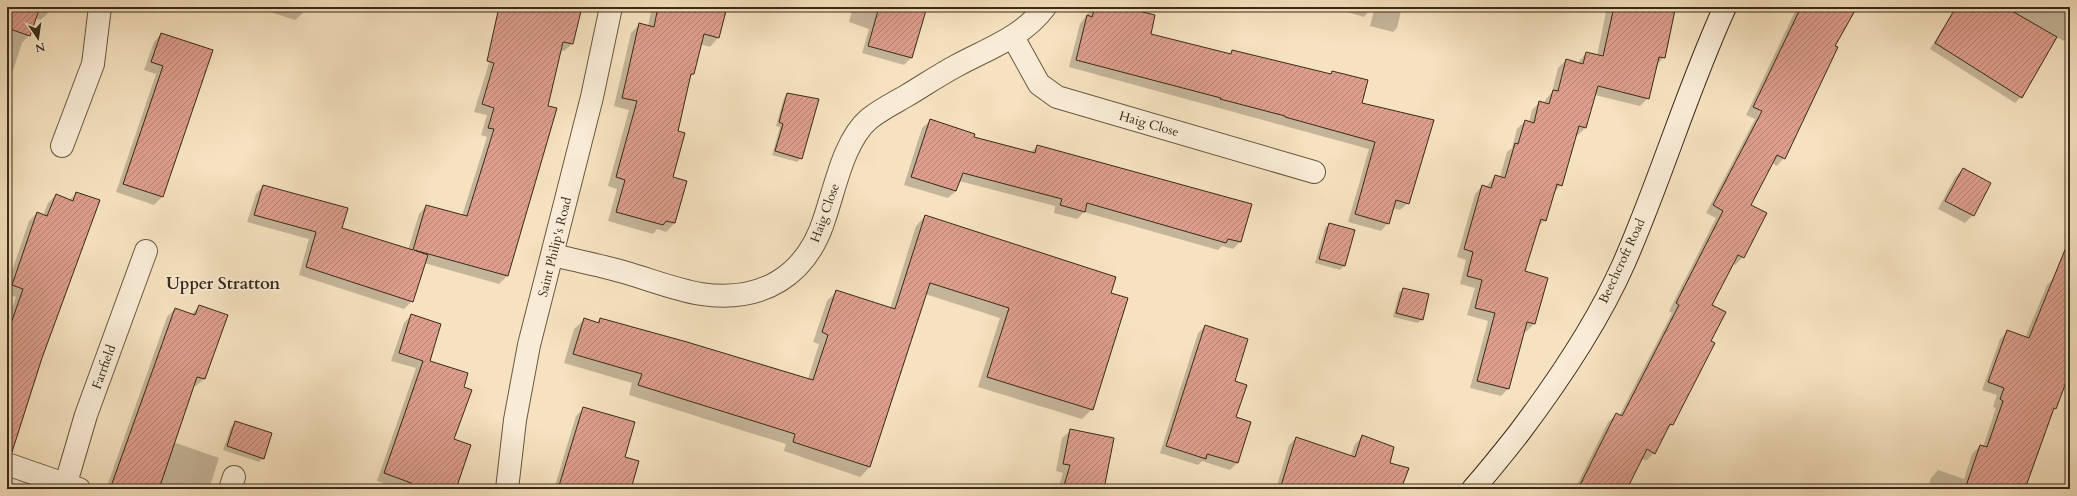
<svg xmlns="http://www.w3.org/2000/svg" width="2077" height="496" font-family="Cardo,serif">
<defs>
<pattern id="building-hatch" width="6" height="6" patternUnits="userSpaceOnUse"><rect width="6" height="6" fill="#dd9e8d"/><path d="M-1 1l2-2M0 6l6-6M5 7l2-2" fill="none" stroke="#b48172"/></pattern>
</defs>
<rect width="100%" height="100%" fill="#f6e2c0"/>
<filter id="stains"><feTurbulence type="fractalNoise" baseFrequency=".005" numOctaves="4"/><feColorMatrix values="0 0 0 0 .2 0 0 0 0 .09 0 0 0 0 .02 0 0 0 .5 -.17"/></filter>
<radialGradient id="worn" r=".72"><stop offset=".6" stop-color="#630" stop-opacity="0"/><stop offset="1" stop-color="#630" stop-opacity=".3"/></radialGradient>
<path fill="#0003" d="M7,7h43l-1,5 -8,8 -6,-2 -6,17 -7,8 -15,45z
M255,7h49l-1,6 -8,7z
M510,7h71l-9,37 -8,7 -4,-1 -13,56 9,3 -49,167 -8,8 -75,-21 -12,38 -8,8 -105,-34 10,-36 -62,-17 9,-28 7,-8 78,42 67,22 11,-36 7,-8 36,10 25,-79 -6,-2 6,-20 -13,-3 19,-62z
M652,7h74l-8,31 -8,9 -10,-3 -7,30 -4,4 -13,54 -4,46 14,3 -11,42 -9,9 -9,-3 -4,5 -45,-13 9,-32 -9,-3 21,-76 -15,-4 17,-73 9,-9 8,2z
M853,7h73l-15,51 -7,7 -42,-12 7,-24 -20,-7z
M1093,7h18l38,28 80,20 4,-4 97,24 3,-3 28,32 47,99 -8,7 -8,-2 -4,15 -7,8 -33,-9 21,-73 -300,-82 11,-43z
M1330,7h42l-8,10z
M1375,7h27l-5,21 -4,4 -23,-6z
M1607,7h51l6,50 -8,9 -8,32 -8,8 -45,-11 -10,33 -7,7h-3l-14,50 -7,8 -9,27 -7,7 -15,45 11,52 -8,8 -2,-1 -15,57 -8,8 -31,-8 18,-67 -21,-6 8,-27 -15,-4 6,-24 -9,-3 18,-63 7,-8 4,1 9,-11 5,1 7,-25 5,-4 5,-19 8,-8 4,2 3,-13 8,-8 4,1 2,-4 6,-7 6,-24 8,-8 12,3 8,-10 11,3z
M1797,7h59l-22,40 -50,111 -7,8 -5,-3 -22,43 -7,51 -8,8 -3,-2 -21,42 -1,37 -38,82 -7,8 -11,21 -8,8 -5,-3 -15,31h-51l33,-67 8,-7 3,1 53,-103 -3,-2 47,-93 -10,-5 49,-94 -9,-4z
M1961,7h109v27l-6,7 -8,-4 -35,60 -6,6 -85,-54 12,-20z
M161,34l50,17 -49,146 -8,8 -38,-13 40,-118 -12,-4 10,-28z
M788,94l13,64 -4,4 -25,-7 8,-28 -4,-1 8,-28z
M930,121l42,17 58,15 7,-7 203,96 -7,7 -11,-3 -4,4 -134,-38 -7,7 -23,-6 1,-7 -96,-25 -3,10 -8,7 -44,-13 18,-57z
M1963,169l10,46 -8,8 -27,-14 17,-32z
M77,193l-70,254v-124l9,-26 -9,-3v-8l22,-65 8,-8 6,3 5,-13 8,-8 13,5z
M925,216l185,78 -18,115 -10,10 -104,-32 22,-69 -75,-24 -55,173 -10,10 -76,-26 2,-7 -157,-49 3,-12 -68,-20 10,-34 10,-9 12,3 4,-4 208,60 11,-35 -6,-2 14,-41 10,-10 53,18 26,-83z
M2070,222v144l-46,123h-97l4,-11 7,-8 26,9 8,-25 8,-8 3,1 13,-39 -3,-1 4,-12 -15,-5 18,-51 8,-8 17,7 22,-53 5,-5 18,-42 -6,-2z
M1329,224l25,7 -10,35 -4,4 -25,-7 10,-35z
M1403,289l19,30 -4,4 -25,-6 6,-24z
M199,306l27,9 -22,64 -8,7 -3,-1 -20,57 46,16 -10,31h-103l61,-172 8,-8 16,6z
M411,315l18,47 33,26 -9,52 2,49h-57l-21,-8 39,-113 -25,-7 13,-38z
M1205,326l28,56 2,36 15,4 -13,41 -7,7 -28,-9 -4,4 -38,-12 38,-120z
M584,408l30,81h-60l22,-73z
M235,423l28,35 -4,4 -36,-12 8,-23z
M1070,431l28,58h-40l5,-16 -7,-2 6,-33z
M1363,436l26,28 6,25h-119l13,-44 7,-7 54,19 5,-13z"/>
<path fill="url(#building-hatch)" stroke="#392a18" d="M7,7h33l-10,29 -23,-8z
M499,7h83l-9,37 -10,-2 -15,64 9,2 -49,168 -94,-26 14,5 -15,47 -107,-35 10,-35 -62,-17 9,-30 85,23 -6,20 71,22 13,-45 41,11 27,-87 -6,-1 6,-20 -12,-4 12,-41 -7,-2z
M658,7h69l-8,31 -15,-4 -10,40h-3l-13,57 7,2 -12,44 14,4 -12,42 -9,-2 -3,4 -47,-13 9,-32 -9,-3 21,-76 -15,-3 17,-75 15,4z
M879,7h48l-15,51 -44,-12z
M1095,7h27l33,8 -4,19 80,20 1,-4 99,24 1,-3 36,9 -6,23 72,17 -25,84 -13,-4 -7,24 -34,-10 20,-72 -90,-25v-1l-65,-17 1,-1 -145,-38 11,-45 5,2z
M1614,7h45l16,3 -10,48 -6,-1 -10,42 -51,-13 -12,42 -7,-2 -17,60 -5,-2 -11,37 -5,-2 -16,52 23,7 -13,46 -8,-2 -18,67 -32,-8 18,-68 -20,-5 7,-28 -15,-4 6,-24 -9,-3 18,-64 9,3 4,-13 10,3 10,-35 3,1 7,-24 9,3 5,-22 10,3 4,-14 5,1 8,-32 17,5 3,-12 17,4z
M1801,7h56l-22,39 3,1 -53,112 -8,-4 -26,50 16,8 -23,45 -6,-3 -26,50 14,7 -15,29 4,2 -42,82 -3,-1 -15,30 -8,-5 -20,40h-49l38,-76 6,3 57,-111 -3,-2 47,-92 -10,-6 49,-94 -9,-4z
M1956,7h49l52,30 -35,61 -87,-55z
M161,33l52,17 -50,147 -40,-13 40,-118 -12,-4z
M787,93l32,6 -17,60 -27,-8 8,-27 -4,-2z
M930,119l45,15 -1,3 61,16 2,-8 215,59 -11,38 -13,-3 -2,4 -139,-40 -2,9 -25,-7 2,-6 -99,-26 -7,18 -45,-14z
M1963,168l28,15 -17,33 -29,-15z
M76,192l24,8 -58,158 -30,94h-5v-117l16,-46 -11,-4 25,-73 10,4 9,-22 17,7z
M925,215l191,62 -5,16 17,5 -35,112 -106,-33 22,-69 -79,-25 -60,184 -77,-25 2,-8 -157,-49 4,-11 -69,-20 11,-36 15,5 1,-5 87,24 126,38 15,-45 -6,-3 14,-42 59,19z
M1329,223l26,7 -10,36 -26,-7z
M2069,240l1,121 -5,15 3,1 -12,32 -2,-1 -29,81h-60l15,-44 7,2 16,-46 -3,-2 4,-11 -16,-6 19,-52 22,8z
M1403,288l26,6 -6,26 -27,-7z
M199,305l29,10 -23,64 -8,-2 -38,112h-49l65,-181 20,7z
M411,314l30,10 -11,37 38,12 -4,14 8,3 -18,49 17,6 -15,44h-45v-6l-27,-10 39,-112 -24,-8z
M1205,325l43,14 -13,42 12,4 -11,32 15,5 -13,41 -31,-9 -1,5 -40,-13z
M583,407l52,15 -10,35 14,4 -8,28h-73z
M235,421l37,12 -8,26 -37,-13z
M1070,429l44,9 -10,51h-41l7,-24 -7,-1z
M1362,435l32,12 -4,16 19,5 -8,21h-121l16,-52 59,20z"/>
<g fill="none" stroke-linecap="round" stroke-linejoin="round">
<g stroke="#685842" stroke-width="24">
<path id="street" d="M1013,37l26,47 18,13 257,75
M62,146l31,-82 7,-57
M553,255c25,6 50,11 74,18 24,7 49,17 74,21 61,9 106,-18 124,-77 10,-29 19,-77 44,-98 11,-9 25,-16 37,-23 17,-10 33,-21 50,-30 31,-17 67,-29 89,-59
M7,464l72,25
M66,483l20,-68 60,-164
M230,489l4,-12
M507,489l8,-69 14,-75 63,-248 19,-90"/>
</g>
<g stroke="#392a18" stroke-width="24">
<path id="secondary" d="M1473,489c16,-18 31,-37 46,-56 40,-53 78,-109 105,-170 37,-84 63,-173 101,-256"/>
</g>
<use href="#street" stroke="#f9ecd6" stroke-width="22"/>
<use href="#secondary" stroke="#f9ecd6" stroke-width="22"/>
</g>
<g text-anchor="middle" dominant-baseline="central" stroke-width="3.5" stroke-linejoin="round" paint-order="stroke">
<g font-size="13" fill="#392a18" stroke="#f9ecd6">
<text transform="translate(1149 124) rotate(16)">Haig Close</text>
<text transform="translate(825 213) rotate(-70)">Haig Close</text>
<text transform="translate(555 247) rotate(-76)">Saint Philip's Road</text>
<text transform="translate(1622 261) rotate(-65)">Beechcroft Road</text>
<text transform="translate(104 367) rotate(-70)">Farrfield</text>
</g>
<g font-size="17" font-weight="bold" fill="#392a18" stroke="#f9ecd6">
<text x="223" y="283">Upper Stratton</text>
</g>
</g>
<rect width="2077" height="496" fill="none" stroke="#f6e2c0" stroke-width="24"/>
<rect x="8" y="8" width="2061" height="480" fill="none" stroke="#392a18" stroke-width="2"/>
<rect x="12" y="12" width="2053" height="472" fill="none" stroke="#392a18"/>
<g transform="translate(38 38) rotate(167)" stroke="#f9ecd6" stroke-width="3" paint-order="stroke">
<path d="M0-3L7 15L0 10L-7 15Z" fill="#392a18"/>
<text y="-6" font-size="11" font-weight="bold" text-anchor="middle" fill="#392a18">N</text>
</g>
<rect width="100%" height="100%" filter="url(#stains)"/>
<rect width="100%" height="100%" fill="url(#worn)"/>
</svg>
